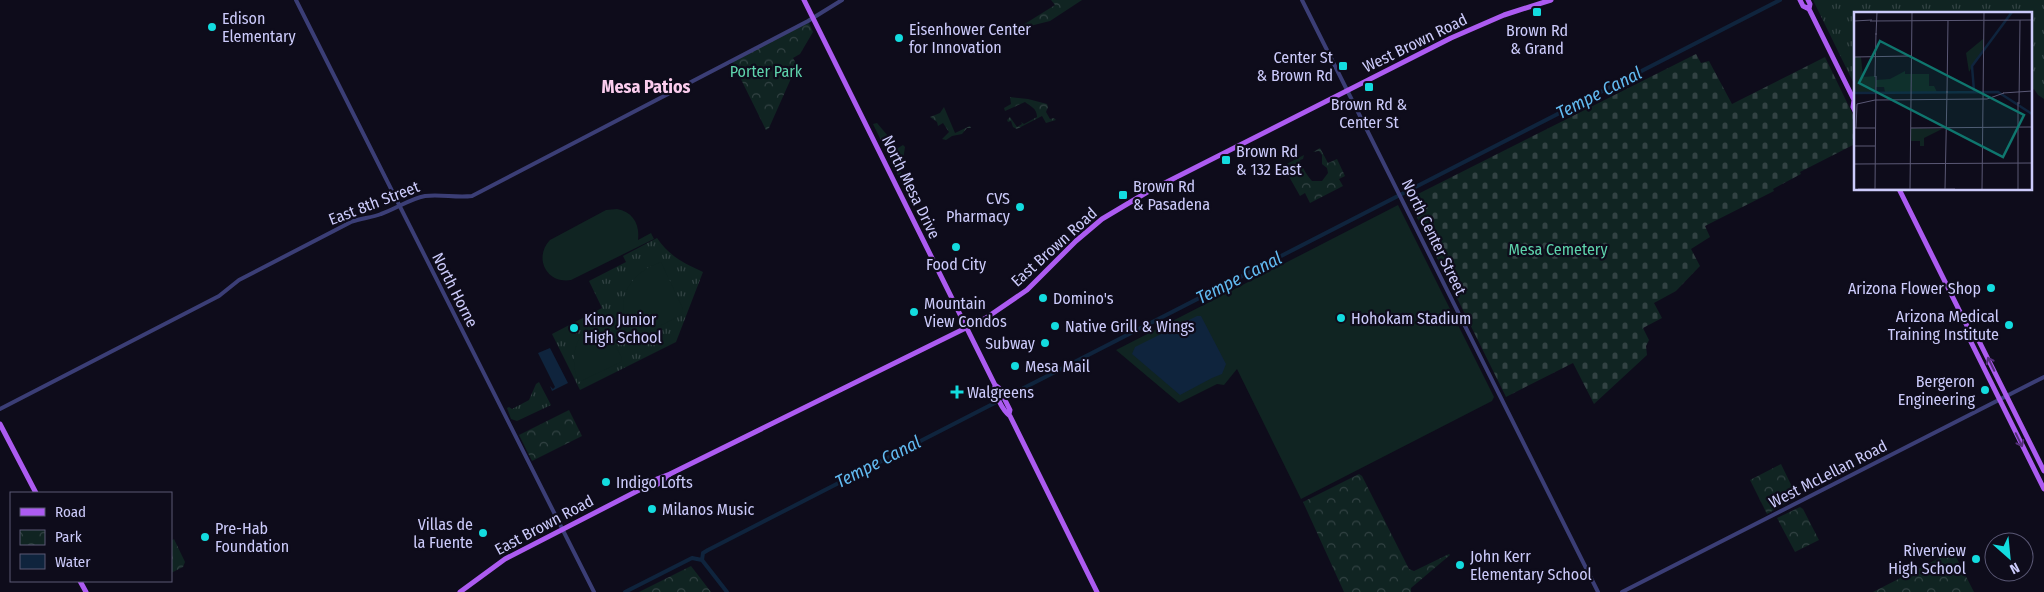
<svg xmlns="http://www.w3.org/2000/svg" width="2044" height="592" font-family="'Fira Sans Condensed',sans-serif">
<defs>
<pattern id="grass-tufts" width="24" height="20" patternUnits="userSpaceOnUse" patternTransform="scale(1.25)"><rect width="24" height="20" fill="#102422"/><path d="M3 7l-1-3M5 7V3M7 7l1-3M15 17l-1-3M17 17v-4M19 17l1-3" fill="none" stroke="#324243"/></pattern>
<pattern id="cemetery-stones" width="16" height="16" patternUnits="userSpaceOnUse" patternTransform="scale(1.25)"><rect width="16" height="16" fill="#102422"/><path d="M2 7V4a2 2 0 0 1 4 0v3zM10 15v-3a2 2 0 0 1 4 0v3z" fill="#324243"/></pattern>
<pattern id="park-crowns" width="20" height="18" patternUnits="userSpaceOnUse" patternTransform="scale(1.25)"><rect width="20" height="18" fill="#102422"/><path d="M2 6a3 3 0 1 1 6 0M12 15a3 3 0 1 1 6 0" fill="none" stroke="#324243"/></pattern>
</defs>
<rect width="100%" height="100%" fill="#0e0c1b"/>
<path fill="url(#grass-tufts)" d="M1813,0h231v99l-6,-4 -4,-6 -4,2v-77h-175v72z
M657,238c13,19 27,25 46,34l-27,70 -96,48 -28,-56 50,-26 -13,-27 37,-19 -3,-6z
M539,382l12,23 -34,16 -6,-2 -4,-11 2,-1 3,2 17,-9 7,-16z"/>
<path fill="url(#cemetery-stones)" d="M1696,54l5,9 8,-2 23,43 93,-47 30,62v25l-55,28 1,2 -28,15 1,2 -69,35 5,11 -19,12 9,17 -24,25 -22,12 8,15 -19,10 6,12 -3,6 1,9 -53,49 -21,-41 -67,34 -98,-198z"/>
<path fill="url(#park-crowns)" d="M1051,0h31l-32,21 -28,7 1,-3 32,-20z
M808,21l5,11 -13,22 -7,4 4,7 -28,63 -3,2 -34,-69z
M1010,97l18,2 19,5 1,3 -2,5 4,7 4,-1 2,2 -10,3 -4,-7 -25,13 -4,-2 -2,-6 -3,1 -1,-2 3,-3 7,10 5,-3 -1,-2 3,2 13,-7c0,-9 -7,-11 -12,-15l-20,9 -1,-3 7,-4z
M944,107l11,26 15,-7 1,2h-4l-5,6 -10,2 -6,4 -4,-1 7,-7 -6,-9 -5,3 -1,-4 -7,-5 10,-4z
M877,123l21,25 5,-3 2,2 -5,32 -27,-55z
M1320,148l8,15 9,-4 8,17 -6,3 4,7 -33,17 -5,-10 -5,3 -17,-30 21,-11 -1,4 -3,1c0,4 8,17 12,21h10l6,-8 -1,-5 -5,-4v-9l-3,-4 -6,1z
M569,410l13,26 -50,25 -13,-26z
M1781,464l16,33 -30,17 -17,-34z
M1359,474l3,2 47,93 5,2 35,-17 1,1 -39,33v4h-67l-41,-90z
M1800,507l3,2 16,31 -24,12 -18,-34z
M174,539l11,23 -2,5 -12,6v-32z
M1953,551l21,41h-101z
M691,566l20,26h-72z"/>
<path fill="#102422" d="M1398,205l96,192 -2,4 -191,98 -64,-130 -13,16 -7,-1 -38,19 -63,-53z
M617,209c16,3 23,15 21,31l13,-7 3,6 -83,41c-24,4 -38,-22 -21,-40l56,-30z
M661,262l22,47 -2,6 -46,24c-23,-32 -11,-64 26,-77z
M600,317l22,41 -1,4 -42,20c-12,-25 -2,-51 21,-65z"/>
<path fill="#0f243d" d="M1197,316h4l25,48 -4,10 -10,4 -32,17 -48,-41 3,-7z
M550,348l18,35 -16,8 -2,-5 3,3 2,-2 -17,-34z"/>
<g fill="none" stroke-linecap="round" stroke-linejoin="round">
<path stroke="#0f243d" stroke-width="4" d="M702,560l1,-7 5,-3 1072,-550
M702,560l25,32
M625,592l67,-34 10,2"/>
<path stroke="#3b3e76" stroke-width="4" d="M296,0l298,592
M1302,0l296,592
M0,409l219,-113 20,-16 112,-58c10,-4 20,-4 30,-8 15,-5 28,-15 44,-18 16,-2 31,2 47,0l336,-175 34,-21
M1622,592l422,-215"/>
<path stroke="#ac5bf1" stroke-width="5" d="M804,0l191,385 4,3 11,22 -1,4
M1800,0l3,6 6,3
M1808,0l2,4 -1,5 45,91 -1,7 2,4
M1899,189l72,145 6,3 67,134
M1971,334v8l73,147
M995,385c-1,9 8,26 15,31l87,176
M0,424l36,69
M645,487c10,1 18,-6 25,-13
M80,581l6,11
M460,592l45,-33 140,-72 4,-5 21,-8 316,-156 41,-28 49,-49 26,-22 47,-28 302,-153 53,-23 47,-15"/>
</g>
<defs><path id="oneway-shaft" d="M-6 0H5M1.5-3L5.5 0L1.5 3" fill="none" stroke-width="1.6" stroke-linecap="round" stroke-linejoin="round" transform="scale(1.25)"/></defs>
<g stroke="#55307b">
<use href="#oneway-shaft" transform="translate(1991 364) rotate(-116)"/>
<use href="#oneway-shaft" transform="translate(2019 440) rotate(64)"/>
</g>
<g fill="#13dcdf" stroke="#0e0c1b" stroke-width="2">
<rect x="1532" y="7" width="10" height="10" rx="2.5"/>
<circle cx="212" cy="27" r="5"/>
<circle cx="899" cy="38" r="5"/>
<rect x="1338" y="61" width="10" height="10" rx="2.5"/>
<rect x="1364" y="82" width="10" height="10" rx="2.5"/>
<rect x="1221" y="155" width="10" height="10" rx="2.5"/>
<rect x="1118" y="190" width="10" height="10" rx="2.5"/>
<circle cx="1020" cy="207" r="5"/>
<circle cx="956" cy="247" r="5"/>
<circle cx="1991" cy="288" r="5"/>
<circle cx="1043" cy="298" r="5"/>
<circle cx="914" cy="312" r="5"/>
<circle cx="1341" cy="318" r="5"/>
<circle cx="2009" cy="325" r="5"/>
<circle cx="1055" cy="326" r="5"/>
<circle cx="574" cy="328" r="5"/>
<circle cx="1045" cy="343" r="5"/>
<circle cx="1015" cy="366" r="5"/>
<circle cx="1985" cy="390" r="5"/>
<path d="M954.5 384.5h5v5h5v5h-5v5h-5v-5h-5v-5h5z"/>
<circle cx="606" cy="482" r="5"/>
<circle cx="652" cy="509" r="5"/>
<circle cx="483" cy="533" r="5"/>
<circle cx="205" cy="537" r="5"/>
<circle cx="1976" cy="559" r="5"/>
<circle cx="1460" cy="565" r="5"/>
</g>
<g text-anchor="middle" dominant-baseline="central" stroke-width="4.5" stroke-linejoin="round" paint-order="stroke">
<g font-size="16" fill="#cccbfb" stroke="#0e0c1b" text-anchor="start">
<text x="222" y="18">Edison<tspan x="222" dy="18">Elementary</tspan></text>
<text x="909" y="29">Eisenhower Center<tspan x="909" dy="18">for Innovation</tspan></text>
<text x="1537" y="30" text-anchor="middle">Brown Rd<tspan x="1537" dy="18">&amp; Grand</tspan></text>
<text x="1333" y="57" text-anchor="end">Center St<tspan x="1333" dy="18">&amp; Brown Rd</tspan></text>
<text x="1369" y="104" text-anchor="middle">Brown Rd &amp;<tspan x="1369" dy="18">Center St</tspan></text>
<text x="1236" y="151">Brown Rd<tspan x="1236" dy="18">&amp; 132 East</tspan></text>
<text x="1133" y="186">Brown Rd<tspan x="1133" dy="18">&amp; Pasadena</tspan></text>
<text x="1010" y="198" text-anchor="end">CVS<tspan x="1010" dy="18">Pharmacy</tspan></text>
<text x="956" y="264" text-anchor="middle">Food City</text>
<text x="1981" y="288" text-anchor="end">Arizona Flower Shop</text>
<text x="1053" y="298">Domino's</text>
<text x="924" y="303">Mountain<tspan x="924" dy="18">View Condos</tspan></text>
<text x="1999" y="316" text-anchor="end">Arizona Medical<tspan x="1999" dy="18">Training Institute</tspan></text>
<text x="1351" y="318">Hohokam Stadium</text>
<text x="584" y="319">Kino Junior<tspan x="584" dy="18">High School</tspan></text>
<text x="1065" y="326">Native Grill &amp; Wings</text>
<text x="1035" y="343" text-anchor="end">Subway</text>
<text x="1025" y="366">Mesa Mail</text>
<text x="1975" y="381" text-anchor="end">Bergeron<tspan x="1975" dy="18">Engineering</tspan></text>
<text x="967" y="392">Walgreens</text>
<text x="616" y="482">Indigo Lofts</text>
<text x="662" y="509">Milanos Music</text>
<text x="473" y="524" text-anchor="end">Villas de<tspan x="473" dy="18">la Fuente</tspan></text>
<text x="215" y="528">Pre-Hab<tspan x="215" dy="18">Foundation</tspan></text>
<text x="1966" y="550" text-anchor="end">Riverview<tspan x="1966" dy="18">High School</tspan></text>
<text x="1470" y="556">John Kerr<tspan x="1470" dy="18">Elementary School</tspan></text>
</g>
<g font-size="16" fill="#cccbfb" stroke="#0e0c1b">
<text transform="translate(1415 43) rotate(-26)">West Brown Road</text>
<text transform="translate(911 187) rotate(64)">North Mesa Drive</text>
<text transform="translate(374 203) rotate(-21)">East 8th Street</text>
<text transform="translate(1434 237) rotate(64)">North Center Street</text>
<text transform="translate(1054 247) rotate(-42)">East Brown Road</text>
<text transform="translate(455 290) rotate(63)">North Horne</text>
<text transform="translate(1828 474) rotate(-27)">West McLellan Road</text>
<text transform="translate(544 525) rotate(-28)">East Brown Road</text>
</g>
<g font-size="16" fill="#5ed3ac" stroke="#0e0c1b">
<text x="766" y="71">Porter Park</text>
<text x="1558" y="249">Mesa Cemetery</text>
</g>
<g font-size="18" font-weight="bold" fill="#fbcdee" stroke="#0e0c1b">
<text x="646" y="87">Mesa Patios</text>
</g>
<g font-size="18" font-style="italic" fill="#62bbf2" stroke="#0e0c1b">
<text transform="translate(1599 93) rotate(-27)">Tempe Canal</text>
<text transform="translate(1239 278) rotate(-27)">Tempe Canal</text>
<text transform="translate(878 462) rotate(-27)">Tempe Canal</text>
</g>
</g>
<g transform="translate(1854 12)">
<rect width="178" height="178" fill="#0e0c1b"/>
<path d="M0,45h7l2,20 12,-1v16h-21z" fill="#102422"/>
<path d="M51,59v3h6v18h-26l-1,-5h-8v-7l14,-1z" fill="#102422"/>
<path d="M129,27v10l-14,23 -3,-19zM57,116l31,1 -18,9v8h-4v-5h-9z" fill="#102422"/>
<path d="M58,62h17v12h5l3,6h-25z" fill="#102422"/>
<path fill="none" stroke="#0f243d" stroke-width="2.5" d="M120,79l-2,-25 40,-54M0,81l144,-1 34,22"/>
<path fill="none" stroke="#5a5875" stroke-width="1" d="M0,9l18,-1M16,9l162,-1M22,23l1,-23M0,45l57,-1M21,65l1,-44M93,81l1,-73M149,81l29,-2M21,88l112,-1 17,-6M165,92l1,-84M0,116h21M2,116l1,-24 18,-4M57,116l121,-1M0,134h21M0,152l178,-1M4,177h97M21,177l1,-113M56,177l2,-177M91,177l2,-98M128,177l2,-177M164,177v-87"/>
<path fill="#0f766e" fill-opacity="0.15" stroke="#0f766e" stroke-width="2.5" d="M26,29l144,74 -21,42 -144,-74z"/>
<rect width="178" height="178" fill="none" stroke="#cccbfb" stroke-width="2.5"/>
</g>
<rect x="10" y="492" width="162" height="90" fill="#0e0c1b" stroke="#5a5875"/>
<rect x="20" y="508" width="25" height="8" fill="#ac5bf1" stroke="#5a5875"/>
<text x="55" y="517" font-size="15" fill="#cccbfb">Road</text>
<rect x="20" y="530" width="25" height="15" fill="url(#park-crowns)" stroke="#5a5875"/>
<text x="55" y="542" font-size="15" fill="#cccbfb">Park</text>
<rect x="20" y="554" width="25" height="15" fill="#0f243d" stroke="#5a5875"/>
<text x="55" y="567" font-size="15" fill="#cccbfb">Water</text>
<g transform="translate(2009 557) rotate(153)"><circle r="24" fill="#0e0c1b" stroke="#5a5875"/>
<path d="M0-4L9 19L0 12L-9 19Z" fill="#13dcdf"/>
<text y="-8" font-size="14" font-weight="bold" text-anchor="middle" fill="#cccbfb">N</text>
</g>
</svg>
